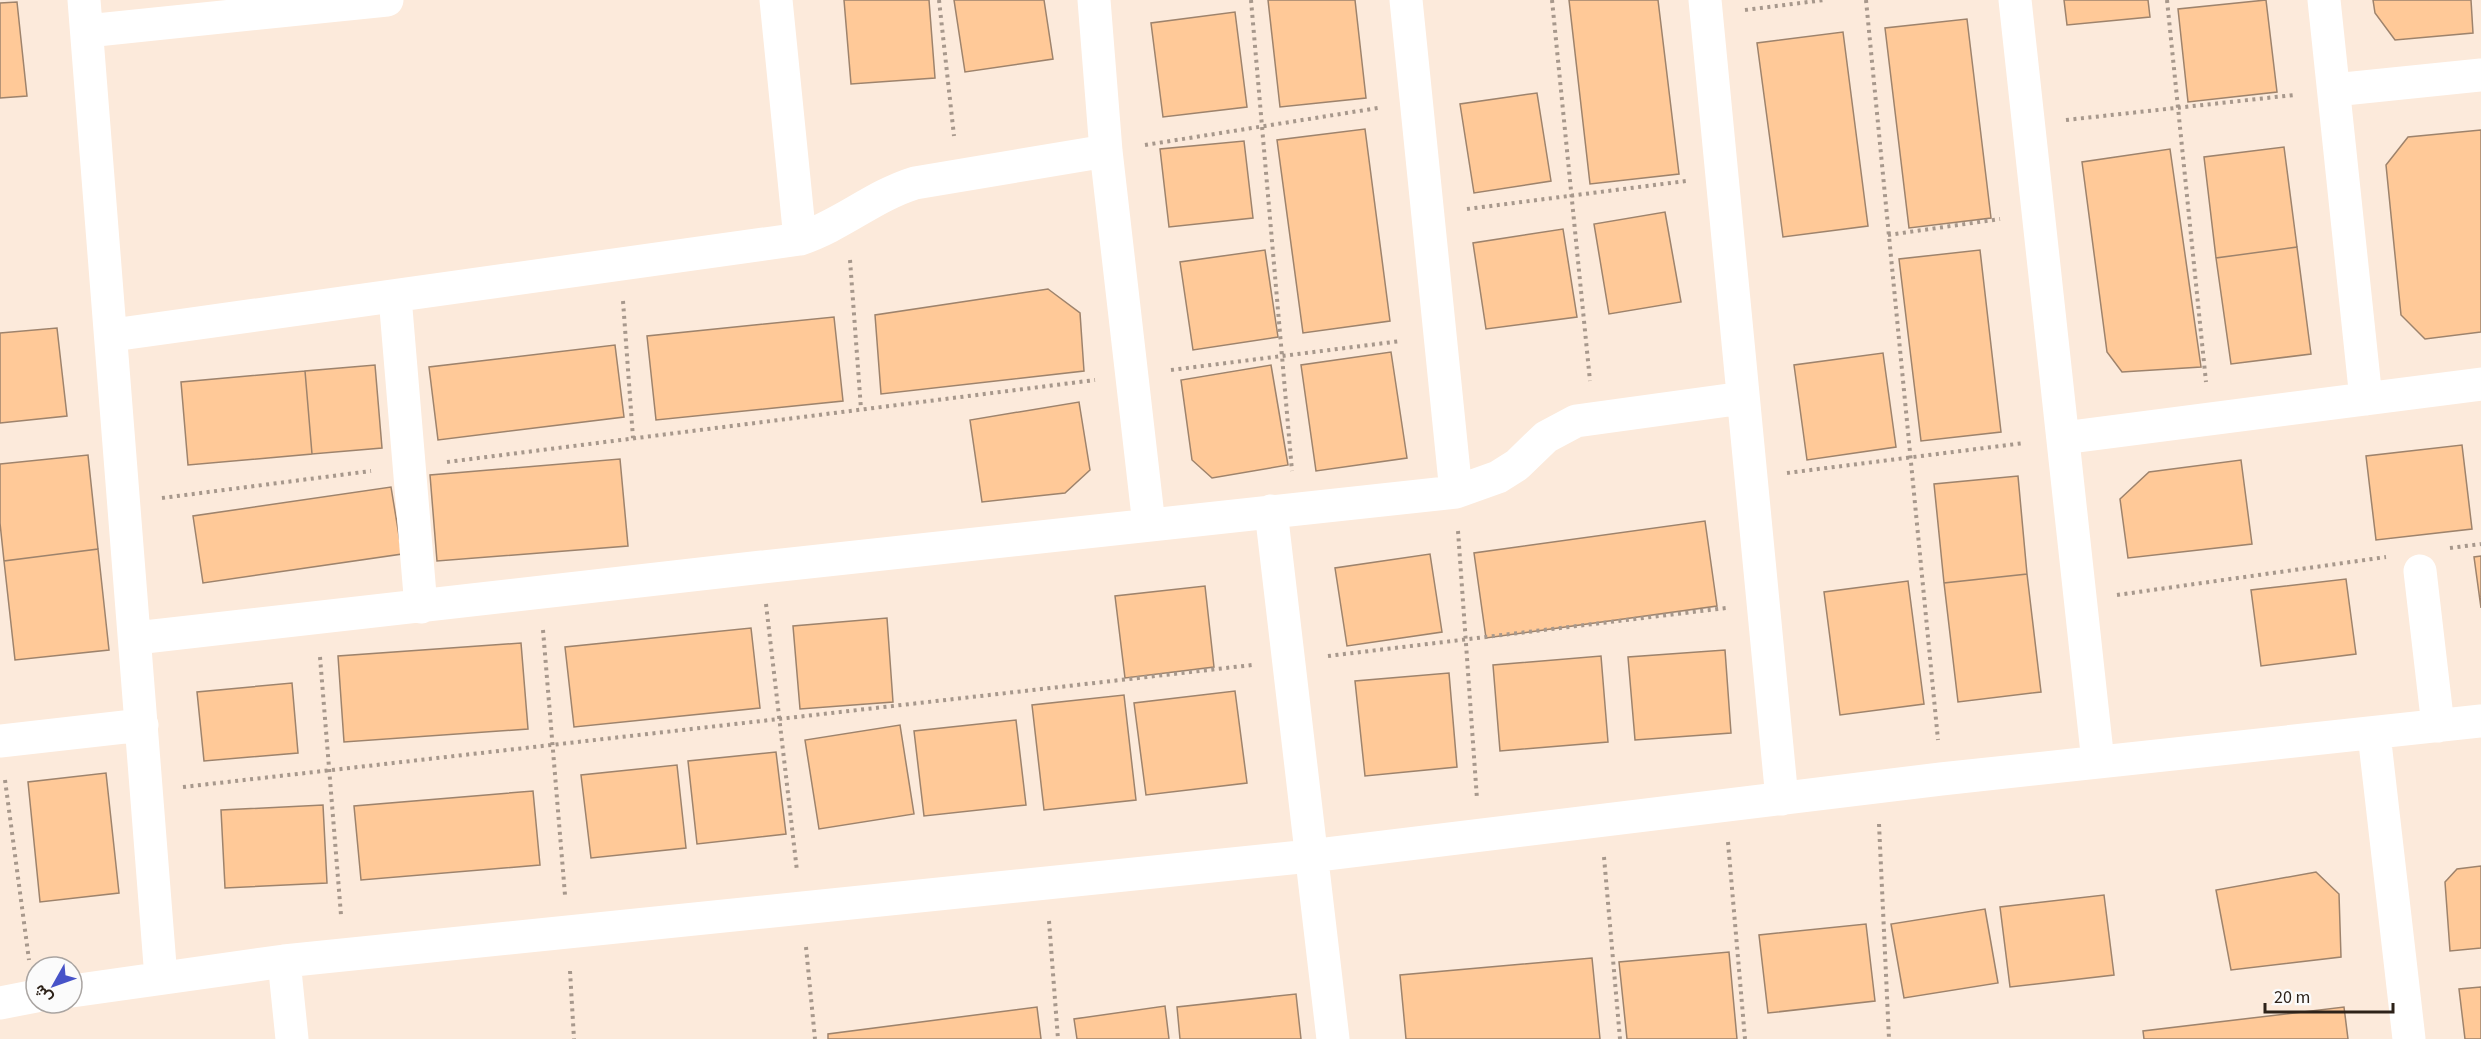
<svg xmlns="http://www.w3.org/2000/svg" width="2481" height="1039" font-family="'Source Sans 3',Vazirmatn,sans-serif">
<rect width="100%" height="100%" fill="#fceadb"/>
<path fill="#ffc998" stroke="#9e836c" stroke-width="1.5" d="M844,0h85l6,78 -84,6z
M954,0h90l9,59 -88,13z
M1268,0h87l11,98 -86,9z
M1569,0h89l21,174 -89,10z
M2064,0h84l2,17 -83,8z
M2266,0l11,92 -89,10 -10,-93z
M2373,0h98l2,33 -78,7 -20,-27z
M17,2l10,94 -27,2v-95z
M1235,12l12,95 -84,10 -12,-94z
M1967,19l24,199 -82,10 -24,-200z
M1843,32l25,194 -85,11 -26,-194z
M1537,93l14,88 -77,12 -14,-89z
M1365,129l25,192 -87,12 -26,-193z
M2481,130v202l-56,7 -24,-24 -15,-150 22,-28z
M1244,141l9,77 -84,9 -9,-78z
M2284,147l13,100 -81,11 -12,-101z
M2170,149l31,218 -79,5 -15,-20 -25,-190z
M1665,212l16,90 -72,12 -15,-90z
M1563,229l14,88 -91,12 -13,-86z
M2297,247l14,107 -80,10 -15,-106z
M1265,250l13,87 -85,13 -13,-88z
M1980,250l21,182 -80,9 -22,-182z
M1048,289l32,24 4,58 -203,23 -6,-79z
M834,317l9,84 -187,19 -9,-84z
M57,328l10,88 -67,7v-90z
M615,345l9,72 -186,23 -9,-73z
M1391,352l16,106 -91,13 -15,-106z
M1883,353l13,94 -89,13 -13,-95z
M375,365l7,83 -70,6 -7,-83z
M1271,365l17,100 -76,13 -20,-18 -11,-80z
M305,371l7,83 -124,11 -7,-83z
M1079,402l11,68 -25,23 -83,9 -12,-82z
M2462,445l10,84 -96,11 -10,-84z
M88,455l10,94 -94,12 -4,-38v-59z
M620,459l8,87 -191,15 -7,-86z
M2241,460l11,84 -124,14 -8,-59 29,-27z
M2018,476l9,98 -83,9 -10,-99z
M391,487l11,67 -199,29 -10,-67z
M1705,521l12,85 -231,32 -12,-85z
M98,549l11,101 -94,10 -11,-99z
M1430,554l12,78 -95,14 -12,-78z
M2481,556v52l-7,-51z
M2027,574l14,118 -83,10 -14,-119z
M2346,579l10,75 -95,12 -10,-76z
M1908,581l16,123 -84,11 -16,-123z
M1205,586l9,81 -89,11 -10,-82z
M887,618l6,84 -93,7 -7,-83z
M751,628l9,80 -186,19 -9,-80z
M521,643l7,86 -184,13 -6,-86z
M1725,650l6,83 -96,7 -7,-83z
M1601,656l7,86 -108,9 -7,-86z
M1449,673l8,94 -92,9 -10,-95z
M292,683l6,70 -94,8 -7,-69z
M1235,691l12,92 -101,12 -12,-92z
M1124,695l12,105 -92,10 -12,-105z
M1016,720l10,85 -102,11 -10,-85z
M900,725l14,89 -95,15 -14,-89z
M776,752l10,82 -89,10 -9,-83z
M677,765l9,83 -95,10 -10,-83z
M106,773l13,120 -79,9 -12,-120z
M533,791l7,74 -179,15 -7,-74z
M323,805l4,78 -102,5 -4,-78z
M2481,866v82l-31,3 -5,-69 12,-13z
M2316,872l23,22 2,63 -110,13 -15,-80z
M2104,895l10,80 -104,12 -10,-80z
M1985,909l13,74 -94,15 -13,-74z
M1866,924l9,77 -107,12 -9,-78z
M1729,952l8,87h-110l-8,-77z
M1592,958l8,81h-194l-6,-64z
M2481,987v52h-16l-6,-50z
M1296,994l5,45h-121l-3,-32z
M1165,1006l4,33h-92l-3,-20z
M1037,1007l4,32h-213v-5z
M2344,1007l4,32h-204l-1,-8z"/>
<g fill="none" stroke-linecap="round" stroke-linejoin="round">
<path stroke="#a7988c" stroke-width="4" stroke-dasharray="3 4.5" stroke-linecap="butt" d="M939,0l15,136
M1251,0l41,471
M1552,0l38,381
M1866,0l72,740
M2167,0l39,382
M1745,10l79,-10
M2066,120l228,-25
M1145,145l233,-37
M1467,209l219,-28
M1888,235l112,-16
M850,260l11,149
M623,301l10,137
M1171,370l230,-29
M447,462l648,-82
M1787,473l237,-30
M162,498l209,-27
M1458,531l19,268
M2450,548l31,-4
M2117,595l269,-38
M766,604l31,267
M543,630l22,265
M1328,656l398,-48
M320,657l21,258
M5,780l24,180
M183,787l1069,-122
M1879,824l10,215
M1728,842l17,197
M1604,857l16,182
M1049,921l9,118
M806,947l9,92
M570,971l4,68"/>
<path stroke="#fff" stroke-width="33" d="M84,0l77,978
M776,0l24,239
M1094,0l12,151 43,374
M1406,0l50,492
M1705,0l77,799
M2015,0l83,762
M2324,0l42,399
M87,31l300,-31
M2334,90l147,-15
M395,297l26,310
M113,335l687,-96c42,-14 73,-43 115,-56l191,-32
M2063,438l418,-54
M1271,511l62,528
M2420,571l18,155
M136,638l626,-71 694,-75 42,-15 19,-12 29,-28 30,-16 167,-23
M2374,734l35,305
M0,741l142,-16
M284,961l8,78
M72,991l212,-30 1026,-105 631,-77 540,-58
M0,1003l36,-7"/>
</g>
<g transform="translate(54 985) rotate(230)"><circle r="28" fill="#fbfbfb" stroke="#a9a4a1" stroke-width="1.5"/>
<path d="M0-4.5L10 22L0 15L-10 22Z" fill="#4753c8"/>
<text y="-9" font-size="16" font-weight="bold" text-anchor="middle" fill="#2d2219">ش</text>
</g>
<path d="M2265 1003v9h128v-9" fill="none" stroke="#2d2219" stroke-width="3"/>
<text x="2274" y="1003" font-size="18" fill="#2d2219" stroke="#fbfbfb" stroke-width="4.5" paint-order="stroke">20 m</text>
</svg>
